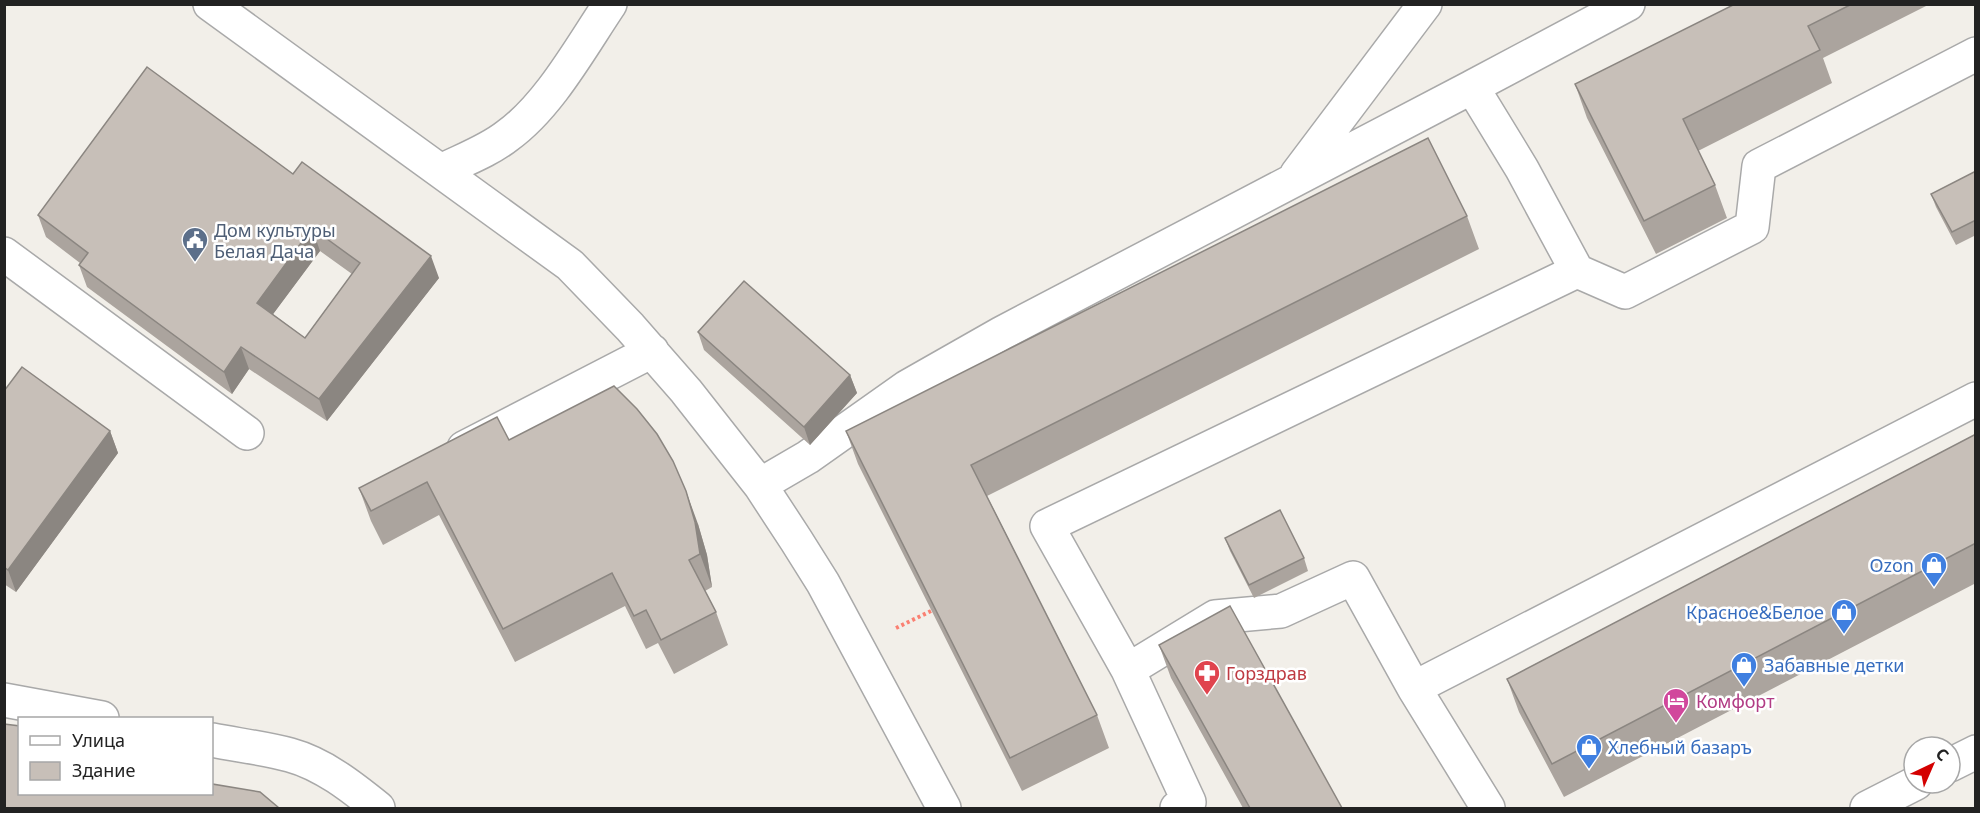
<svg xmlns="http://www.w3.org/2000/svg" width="1980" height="813" font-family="'Noto Sans',sans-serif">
<rect width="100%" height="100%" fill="#f2efe9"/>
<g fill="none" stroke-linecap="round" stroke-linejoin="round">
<g stroke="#a9a9a9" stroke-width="36">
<path id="minor" d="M210,4l360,261 60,62 56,64 74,94 36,55 27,43 121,225
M1628,4l-156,83 50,82 55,102 48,21 127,-65 7,-61 217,-112
M441,171c22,-11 47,-20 66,-35 42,-30 74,-89 103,-132
M1297,174l128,-170
M4,254l243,179
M464,448l188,-97
M760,485l48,-28 99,-70 95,-54 470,-246
M1128,670l-81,-144 530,-255
M1414,688l562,-289
M4,700l98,18
M212,740c25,5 52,8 78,15 33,9 62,32 88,53
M1950,765l26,-13
M1177,808l12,-6 -61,-132 87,-53 66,-6 72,-33 61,110 74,120
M1867,808l49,-25"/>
</g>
<path stroke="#fa8072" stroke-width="4" stroke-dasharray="3 3" stroke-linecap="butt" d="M896,628l35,-17"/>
<use href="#minor" stroke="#fff" stroke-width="33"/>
</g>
<path fill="#aba49e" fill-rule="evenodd" d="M1735,4h195l-107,54 9,25 -134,68 17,34 12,33 -71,36 -69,-136 -12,-34z
M1976,171v64l-20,10 -20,-38 -5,-13z
M293,174l146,104 -112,143 -78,-52 -17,25 -145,-107 -8,-22 1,-2 -34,-26 -8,-22zM320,251l32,23 -47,64 -32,-24z
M1467,216l12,33 -492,247 110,219 12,33 -87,43 -164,-327 -12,-33z
M698,332l152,43 7,18 -47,52 -106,-95z
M4,391l106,40 8,22 -102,139 -12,-8z
M1976,434v149l-412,214 -45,-85 -12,-33z
M509,440l189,84 9,31 5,32 -7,4 11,21 12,33 -54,29 -16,-31 -12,6 -21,-43 -110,56 -76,-147 -56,30 -12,-24 -12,-33z
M1225,538l79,20 4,13 -54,27 -24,-47z
M1159,645l183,163h-99l-72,-130z"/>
<path fill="#8b8681" d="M312,228l8,23 -55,74 -8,-22z
M431,256l8,22 -112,143 -8,-22z
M241,347l8,22 -17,25 -8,-22z
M850,375l7,18 -47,52 -6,-18z
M110,431l8,22 -102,139 -8,-22z
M686,491l12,33 9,31 5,32 -12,-33z"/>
<path fill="#c7bfb8" stroke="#8b8681" stroke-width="1.5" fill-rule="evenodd" d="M1735,4h117l-44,22 12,24 -137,69 32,66 -71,36 -69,-137z
M147,67l146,107 9,-12 129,94 -112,143 -78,-52 -17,25 -145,-107 9,-12 -50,-38zM312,228l48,35 -55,75 -48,-35z
M1428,138l39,78 -496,249 126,250 -87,43 -164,-327z
M1976,171v49l-24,12 -21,-38z
M744,281l106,94 -46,52 -106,-95z
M22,367l88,64 -102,139 -4,-3v-176z
M614,386l23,23 20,25 16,27 13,30 9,31 5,32 -11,6 27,52 -55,28 -15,-30 -12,6 -22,-43 -109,56 -76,-147 -56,29 -12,-23 138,-71 12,23z
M1976,434v109l-424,221 -45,-85z
M1280,510l24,48 -55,27 -24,-47z
M1230,606l112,202h-92l-91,-163z
M4,724l16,2v68h192v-10l48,8 19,16h-275z"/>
<defs>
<g id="civic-pin" transform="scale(1.35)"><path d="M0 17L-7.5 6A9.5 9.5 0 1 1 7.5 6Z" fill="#5c6f8a" stroke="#fff"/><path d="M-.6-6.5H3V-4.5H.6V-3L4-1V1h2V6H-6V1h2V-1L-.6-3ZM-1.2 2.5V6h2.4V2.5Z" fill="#fff"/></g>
<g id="shop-pin" transform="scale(1.35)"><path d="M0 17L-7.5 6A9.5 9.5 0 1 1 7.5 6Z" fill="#3f7fe0" stroke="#fff"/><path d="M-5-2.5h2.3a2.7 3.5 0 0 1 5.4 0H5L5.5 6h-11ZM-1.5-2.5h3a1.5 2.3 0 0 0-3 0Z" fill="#fff"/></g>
<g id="pharmacy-pin" transform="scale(1.35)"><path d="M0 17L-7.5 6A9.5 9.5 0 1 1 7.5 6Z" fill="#e0444e" stroke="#fff"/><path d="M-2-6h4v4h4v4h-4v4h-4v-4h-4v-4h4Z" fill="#fff"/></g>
<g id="hotel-pin" transform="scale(1.35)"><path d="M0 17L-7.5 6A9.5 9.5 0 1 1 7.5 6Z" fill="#d1479c" stroke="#fff"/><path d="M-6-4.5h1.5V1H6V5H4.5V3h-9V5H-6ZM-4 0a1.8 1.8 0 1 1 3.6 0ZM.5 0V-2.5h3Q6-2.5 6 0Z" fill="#fff"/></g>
</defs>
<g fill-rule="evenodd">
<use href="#civic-pin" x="195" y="240"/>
<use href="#shop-pin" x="1934" y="565"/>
<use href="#shop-pin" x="1844" y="612"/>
<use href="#shop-pin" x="1744" y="665"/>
<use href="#pharmacy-pin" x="1207" y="673"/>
<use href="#hotel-pin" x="1676" y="701"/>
<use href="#shop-pin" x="1589" y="747"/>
</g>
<g text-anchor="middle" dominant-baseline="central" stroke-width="5" stroke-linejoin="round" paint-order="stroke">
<g font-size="18" fill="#4e5e75" stroke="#fff" text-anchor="start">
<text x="214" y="230">Дом культуры<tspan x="214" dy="21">Белая Дача</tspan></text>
</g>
<g font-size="18" fill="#366cbe" stroke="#fff" text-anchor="end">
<text x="1914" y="565">Ozon</text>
<text x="1824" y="612">Красное&amp;Белое</text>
<text x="1764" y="665" text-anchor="start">Забавные детки</text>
<text x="1608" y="747" text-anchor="start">Хлебный базаръ</text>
</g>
<g font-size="18" fill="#be3a42" stroke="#fff" text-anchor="start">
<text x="1226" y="673">Горздрав</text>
</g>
<g font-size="18" fill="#b23c85" stroke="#fff" text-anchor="start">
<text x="1696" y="701">Комфорт</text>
</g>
</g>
<rect width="1980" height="813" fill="none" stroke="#222222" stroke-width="12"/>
<rect x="18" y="717" width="195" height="78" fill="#ffffff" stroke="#a7a7a7" stroke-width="1.5"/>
<rect x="30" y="736" width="30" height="9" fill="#ffffff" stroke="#a7a7a7" stroke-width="1.5"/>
<text x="72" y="747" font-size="18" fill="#222222">Улица</text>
<rect x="30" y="762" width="30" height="18" fill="#c7bfb8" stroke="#a7a7a7" stroke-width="1.5"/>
<text x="72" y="777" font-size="18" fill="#222222">Здание</text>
<g transform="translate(1932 765) rotate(44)"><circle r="28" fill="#ffffff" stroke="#a7a7a7" stroke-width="1.5"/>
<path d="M0-4.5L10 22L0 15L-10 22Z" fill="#d40000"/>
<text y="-9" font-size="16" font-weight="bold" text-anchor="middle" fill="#222222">С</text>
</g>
</svg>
